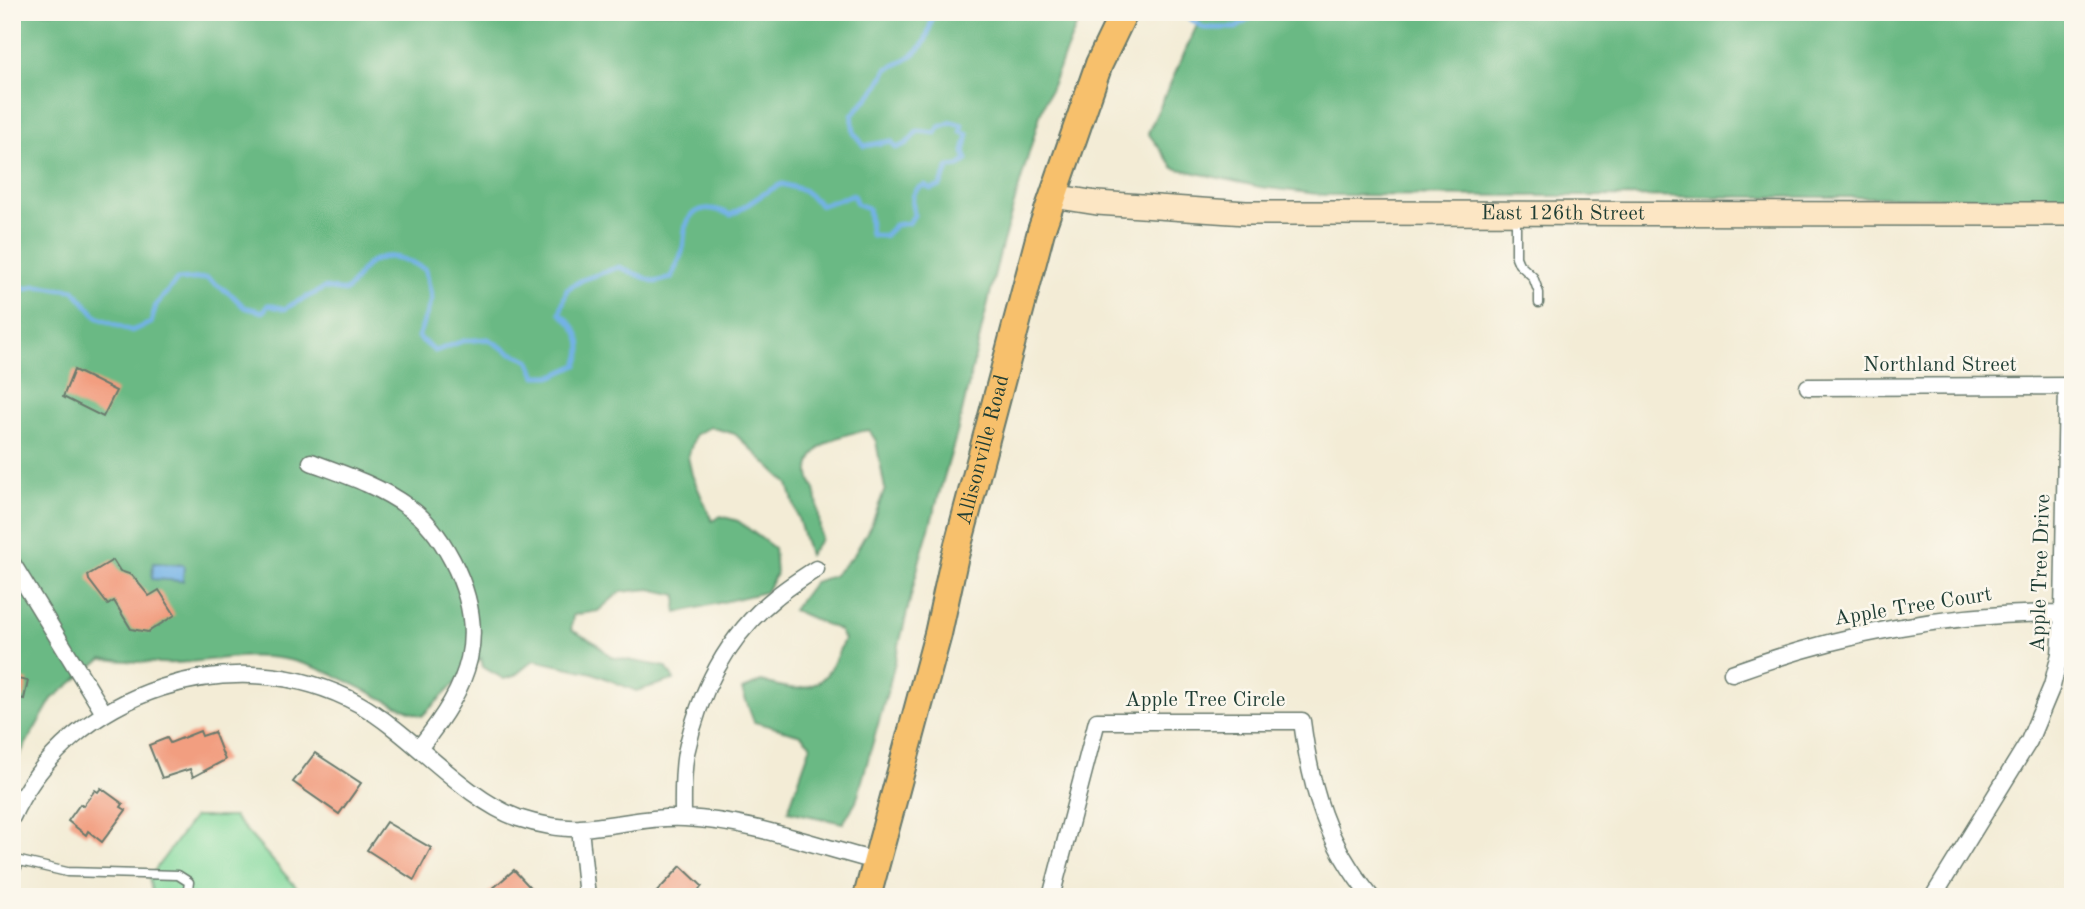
<svg xmlns="http://www.w3.org/2000/svg" width="2085" height="909" font-family="'Old Standard TT',serif">
<rect width="100%" height="100%" fill="#fbf7ec"/>
<filter id="ink" filterUnits="userSpaceOnUse"><feTurbulence type="fractalNoise" baseFrequency=".0143" numOctaves="2"/><feDisplacementMap in="SourceGraphic" scale="14" xChannelSelector="R" yChannelSelector="G"/><feConvolveMatrix kernelMatrix="1 2 1 2 8 2 1 2 1" color-interpolation-filters="sRGB"/></filter>
<filter id="wash" filterUnits="userSpaceOnUse"><feTurbulence type="fractalNoise" baseFrequency=".00686" numOctaves="4" result="noise"/><feDisplacementMap in="SourceGraphic" scale="28" xChannelSelector="R" yChannelSelector="G"/><feGaussianBlur stdDeviation="1.57" result="paint"/><feColorMatrix in="noise" values="0 0 0 0 0 0 0 0 0 0 0 0 0 0 0 0 0 1.4 0 .05"/><feComposite in="paint" operator="in"/></filter>
<g filter="url(#wash)">
<rect width="100%" height="100%" fill="#f3ecd6"/>
<path fill="#83d99d" stroke="#518b68" stroke-width="2" d="M194,817h40l71,80h-152l-4,-19z"/>
<path fill="#6ab984" stroke="#447b5c" stroke-width="2" d="M12,12h1070l-42,103 -40,137 -43,181 -37,126 -30,123 -34,120 -13,21 -55,-12 23,-66 -10,-10 -47,-13 -12,-32 19,-9c22,7 47,15 65,-6 8,-9 13,-25 18,-36l-5,-9 -46,-20 21,-28 19,-6 21,-21 17,-30 14,-36 -9,-48 -7,-11c-24,3 -62,13 -60,44 0,5 4,11 6,16 4,15 4,33 6,49l-12,16 -21,-71 -53,-50 -25,-7 -15,8 -7,22 4,18 20,46 9,-5 17,5 36,27 2,26 -10,18 -90,21 1,-18 -27,-6 -30,3 -22,19 -25,4 -2,15 25,13 15,14 55,10 8,13 -38,11 -43,-18 -59,-13 -20,16 -10,3 -21,-12 -2,-9 -59,58c-47,-17 -88,-48 -138,-57 -36,-7 -71,2 -107,4 -25,1 -50,-2 -75,-4l-50,40 -40,69z
M1203,12h870v186l-748,-3 -65,-8 -86,-19 -26,-35z"/>
<path fill="#73b2e6" stroke="#49788d" stroke-width="2" d="M153,563l31,2 -1,16 -31,-2z"/>
<g fill="none" stroke-linecap="round" stroke-linejoin="round">
<path stroke="#73b2e6" stroke-width="5" d="M1180,12l24,16h32l17,-12 13,-4
M1269,12h9
M12,67l6,55 -6,10
M12,282l15,7 8,-3 39,4 23,27 34,14 20,-8 5,-18 21,-25 30,-2 26,18 11,11 19,5 5,-7 17,4c13,-9 25,-12 39,-21l22,3c9,-8 12,-18 21,-26 19,-16 40,-5 58,4l7,30 -14,38 17,14 28,-10 25,-2 21,13 20,8 7,16h17l24,-11c10,-22 0,-38 -17,-52l7,-24 15,-9 37,-13 36,15 16,-4c4,-8 8,-17 11,-26 3,-9 1,-20 5,-29 8,-20 29,-15 44,-8 18,-10 32,-23 51,-31l21,6 18,15 32,-10 4,9 11,4 3,27 13,1 11,-11 14,-2 5,-8c-2,-14 -4,-25 11,-30l6,4 9,-3 9,-19 10,-1 8,-6 -3,-8 4,-18 -7,-2 1,-7 -10,-3 -13,5 -3,6 -18,-2 -12,13 -10,4 -5,-7 -27,5 -10,-13 -2,-18 24,-26 11,-20c13,-6 33,-15 39,-30 4,-9 4,-18 9,-27"/>
</g>
<g id="blocks">
<path fill="#f29e80" d="M74,370l42,21 -13,26 -40,-20z
M113,560l7,11 12,4 17,21 10,-6 16,25 -27,17 -17,-3 -17,-28 -6,4 -19,-25 -1,-5z
M12,678l16,3 -4,18 -12,-2z
M200,731l2,5 12,-4 11,28 -32,17 -3,-8 -28,9 -13,-33 18,-7 3,5z
M315,753l46,30 -22,31 -46,-32z
M101,788l22,16 -2,3 5,3 -24,32 -14,-11 -2,4 -18,-14 12,-17 3,2 12,-16 3,2z
M386,822l45,26 -17,32 -47,-30z
M681,866l21,20 -9,11h-41z
M514,870l25,27h-56z"/>
</g>
</g>
<g filter="url(#ink)">
<use href="#blocks" fill-opacity="0" stroke="#697a6d" stroke-width="2"/>
<g fill="none" stroke-linecap="round" stroke-linejoin="round">
<g stroke="#697a6d" stroke-width="11">
<path id="service" d="M1516,216v41l3,7 14,13 6,16v10
M12,886l4,-17 4,-8 47,11 111,3 11,7 -2,15"/>
</g>
<g stroke="#697a6d" stroke-width="19">
<path id="minor" d="M1808,387l265,-1
M311,462c32,12 69,24 97,45 20,13 33,32 44,53 39,75 17,126 -32,187
M12,563l92,150
M1732,673c110,-40 215,-60 331,-60
M12,817c58,-127 225,-180 347,-113 53,30 104,94 159,114 18,6 43,11 62,10 35,-2 70,-12 105,-10 65,3 128,27 191,43
M683,818c0,-22 -1,-44 3,-65 13,-60 41,-117 90,-156 12,-10 26,-19 40,-28
M580,828l7,69
M1051,897l46,-176h205c9,69 24,121 69,176
M1933,897l96,-156 23,-55 8,-32 3,-41 4,-227"/>
</g>
<g stroke="#697a6d" stroke-width="26">
<g id="secondary">
<path id="s1" d="M1053,196l44,7 149,10 827,1"/>
</g>
</g>
<g stroke="#697a6d" stroke-width="30">
<g id="primary">
<path id="s2" d="M867,897l71,-263 16,-74 87,-329 58,-167 25,-52"/>
</g>
</g>
<use href="#service" stroke="#fff" stroke-width="8"/>
<use href="#minor" stroke="#fff" stroke-width="16"/>
<use href="#secondary" stroke="#fce6c4" stroke-width="23"/>
<use href="#primary" stroke="#f7c06c" stroke-width="26"/>
</g>
</g>
<g text-anchor="middle" dominant-baseline="central" stroke-width="5" stroke-linejoin="round" paint-order="stroke">
<g font-size="21" fill="#1f3d34" stroke="#fbf7ec">
<text stroke="none"><textPath href="#s1" startOffset="511">East 126th Street</textPath></text>
<text x="1940" y="365">Northland Street</text>
<text stroke="none"><textPath href="#s2" startOffset="462">Allisonville Road</textPath></text>
<text transform="translate(2041 573) rotate(-88)">Apple Tree Drive</text>
<text transform="translate(1913 607) rotate(-9)">Apple Tree Court</text>
<text x="1205" y="700">Apple Tree Circle</text>
</g>
</g>
<rect width="2085" height="909" fill="none" stroke="#fbf7ec" stroke-width="42"/>
</svg>
